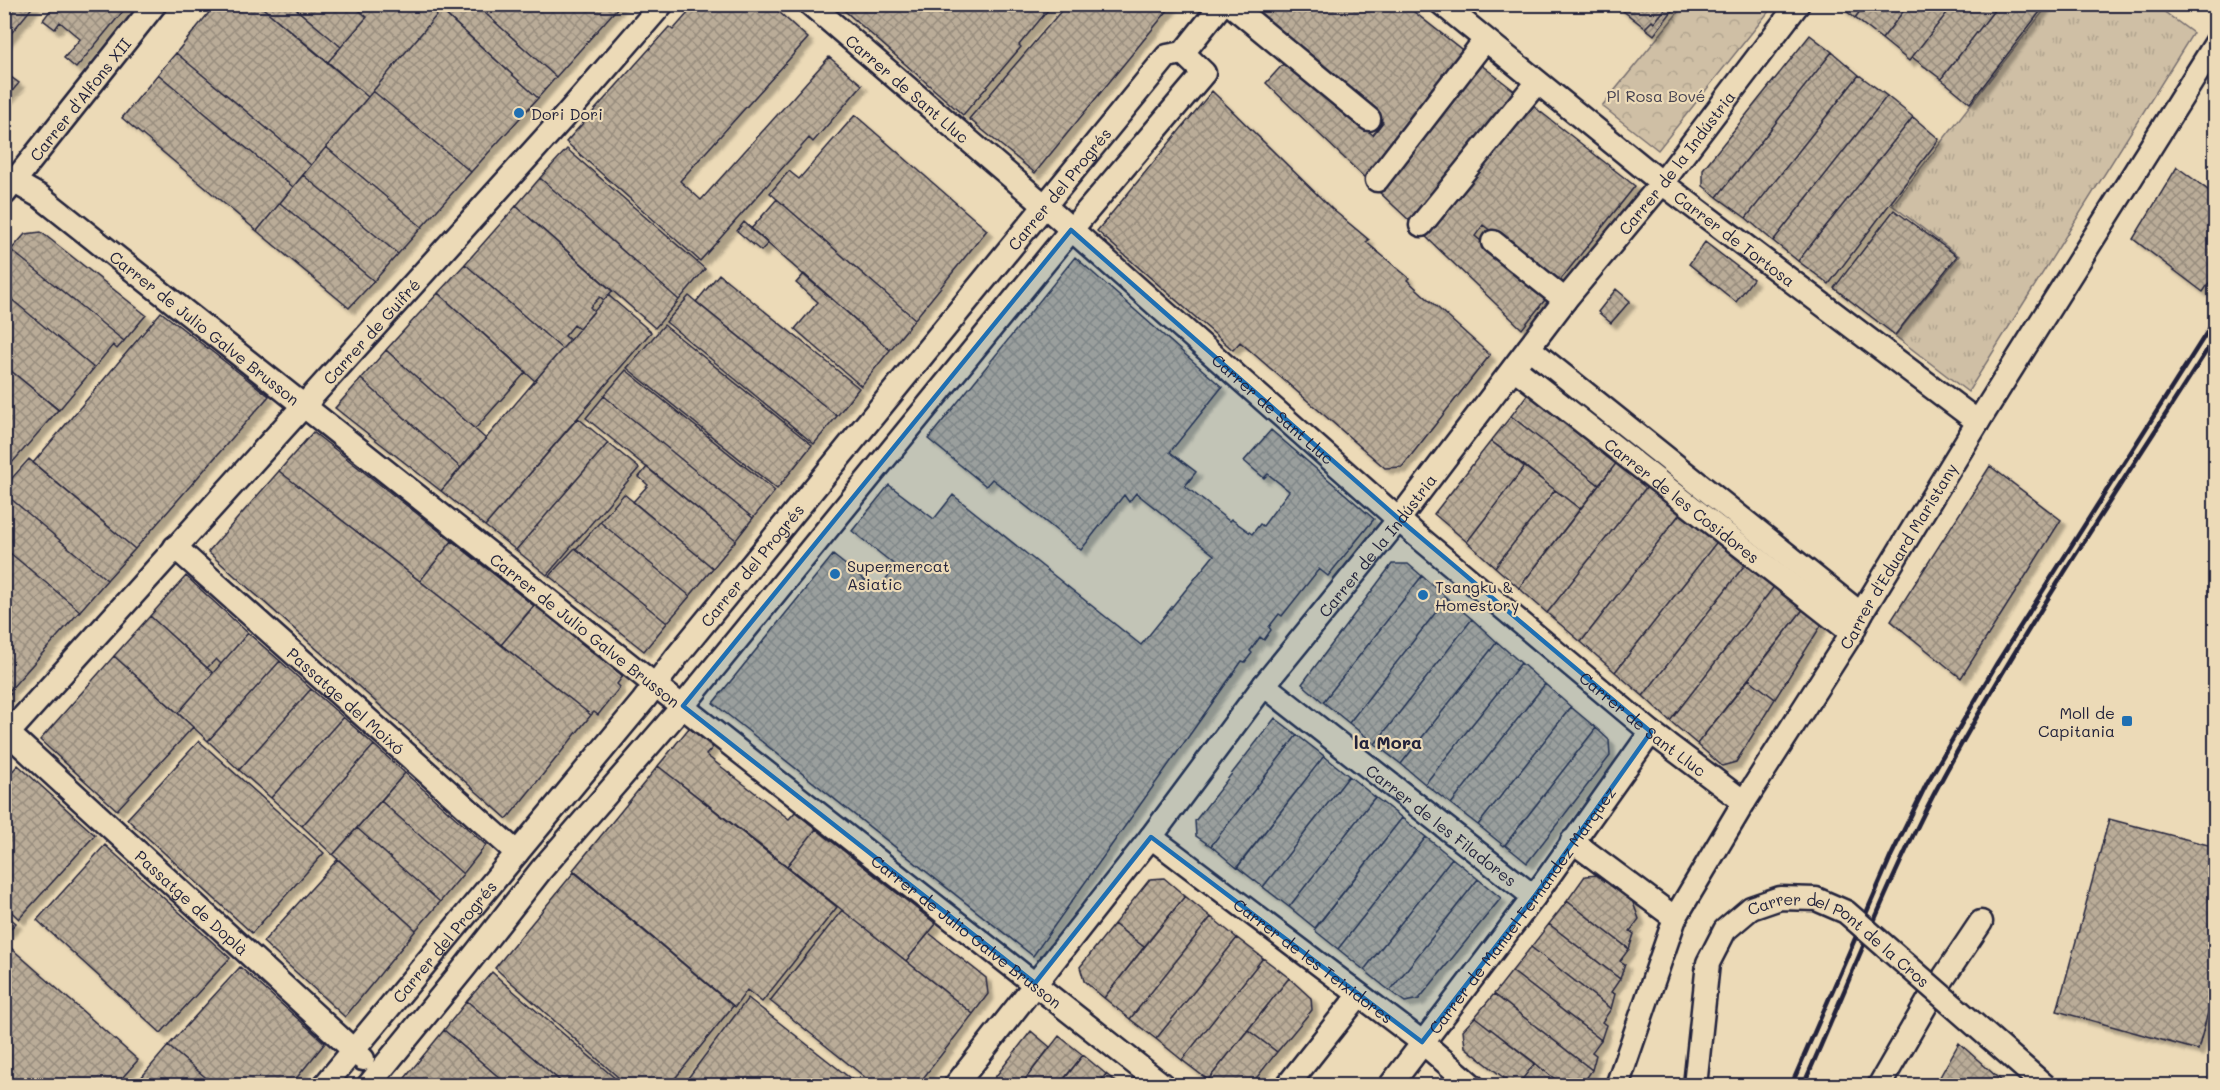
<svg xmlns="http://www.w3.org/2000/svg" width="2220" height="1090" font-family="Mali,sans-serif">
<defs>
<pattern id="grass-tufts" width="24" height="20" patternUnits="userSpaceOnUse" patternTransform="scale(1.5)"><rect width="24" height="20" fill="#cfbfa5"/><path d="M3 7l-1-3M5 7V3M7 7l1-3M15 17l-1-3M17 17v-4M19 17l1-3" fill="none" stroke="#b1a48f"/></pattern>
<pattern id="park-crowns" width="20" height="18" patternUnits="userSpaceOnUse" patternTransform="scale(1.5)"><rect width="20" height="18" fill="#cfbfa5"/><path d="M2 6a3 3 0 1 1 6 0M12 15a3 3 0 1 1 6 0" fill="none" stroke="#b1a48f"/></pattern>
<pattern id="building-cross-hatch" width="8" height="8" patternUnits="userSpaceOnUse" patternTransform="scale(1.5)"><rect width="8" height="8" fill="#baac98"/><path d="M0 0l8 8M0 8l8-8" fill="none" stroke="#978c7d"/></pattern>
<filter id="shadow"><feDropShadow dx="5.5" dy="5.5" stdDeviation="1.5" flood-color="#0004"/></filter>
</defs>
<rect width="100%" height="100%" fill="#ecdab7"/>
<filter id="ink" filterUnits="userSpaceOnUse"><feTurbulence type="fractalNoise" baseFrequency=".0167" numOctaves="2"/><feDisplacementMap in="SourceGraphic" scale="12" xChannelSelector="R" yChannelSelector="G"/><feConvolveMatrix kernelMatrix="1 2 1 2 8 2 1 2 1" color-interpolation-filters="sRGB"/></filter>
<g filter="url(#ink)">
<path fill="url(#grass-tufts)" stroke="#787070" stroke-width="1.5" d="M2049,4l106,1 38,28 -225,359 -73,-56 64,-80 -67,-51z"/>
<path fill="url(#park-crowns)" stroke="#787070" stroke-width="1.5" d="M1684,5h90l-116,145 -56,-44z"/>
<path fill="url(#building-cross-hatch)" stroke="#22223b" stroke-width="1.5" filter="url(#shadow)" d="M4,4h31l-31,38z
M55,4h74l-53,64 -12,-10 16,-19 -20,-17 -5,7 -12,-9z
M216,4h42l110,93 -57,68 -135,-112z
M258,4h32l51,43 -13,15z
M290,4h62l15,13 -26,30z
M352,4h94l-78,93 -40,-35 39,-45z
M454,4h21l81,73 -18,21 -93,-84z
M475,4h146l-65,73z
M696,4h74l38,34 -128,143 21,19 128,-143 33,28 -49,57 -4,-4 -109,123 -134,-119 103,-115 4,3z
M837,4h216l-34,41 2,2 -58,68z
M1067,4h106l-138,169 -66,-54z
M1244,4h160l62,49 -98,128 -102,-98 19,-21 88,73 10,-13 -140,-115z
M1618,4h51l-15,19 -2,-2 -7,7 -28,-22z
M1618,4h54l3,3 -21,28 -37,-29z
M1837,4h28l-10,14z
M1865,4h44l-27,35 -27,-21z
M1909,4h45l-45,57 -27,-22z
M1954,4h45l-58,75 -29,-22z
M1999,4h47l-76,99 -29,-24z
M441,10l97,88 -67,74 -98,-81z
M1810,35l22,17 -115,145 -14,-11v-17z
M1832,52l27,23 -113,143 -29,-21z
M176,53l135,112 -18,22 -135,-113z
M1480,64l36,28 -105,130 -31,-29z
M4,72l15,11 -15,18z
M158,74l135,113 -36,44 -135,-113z
M1859,75l28,21 -114,145 -27,-23z
M373,91l98,81 -49,55 -96,-80z
M1212,91l120,118 37,31 -3,2 43,36 -2,2 83,75 -88,112 -17,1 -145,-126 -7,8 -136,-119z
M1887,96l26,21 -115,144 -25,-20z
M1528,102l107,84 -77,97 -75,-58 -8,11 73,60 -26,33 -98,-94z
M855,115l132,115 -72,89 -145,-126 19,-22 10,8z
M1913,117l26,22 -110,145 -31,-23z
M326,147l96,80 -24,27 -95,-79z
M567,149l138,120 -26,31 -139,-122z
M2177,167l39,29v77l-13,19 -70,-53z
M303,175l95,79 -24,27 -94,-78z
M540,178l139,122 -24,28 -139,-122z
M777,199l138,120 -25,31 -139,-121z
M280,203l94,78 -25,27 -92,-77z
M516,206l96,85 -8,9 -4,-3 -10,10 4,4 -15,18 -5,-4 -9,11 5,4 -8,9 -97,-85z
M1894,210l63,46 -62,79 -61,-47z
M744,222l24,21 -7,8 -24,-20z
M41,232l105,83 -22,26 -113,-91 14,-16z
M1705,242l48,37 -17,23 -47,-38z
M11,250l113,91 -7,8 -4,-4 -19,23 -90,-75v-35z
M1075,257l147,130 -52,65 26,20 -11,14 44,35 2,-2 21,15 8,-10 3,2 26,-35 -21,-17 -4,4 -20,-17 27,-31 103,89 -46,57 -9,-7 -37,47 -3,-2 -10,13 2,3 -7,10 -4,-3 -10,14 2,2 -7,9 -3,-1 -209,295 -320,-253 120,-148 44,35 19,-24 -44,-35 37,-46 45,34 19,-24 188,150 73,-90 -78,-62 -7,9 -5,-7 -43,55 -89,-71 -6,7 -58,-47z
M465,264l97,85 -27,32 -97,-88z
M719,274l140,114 -22,28 -141,-114z
M804,274l86,76 -29,36 -66,-57 23,-27 -22,-19z
M1616,289l14,12 -19,22 -13,-11z
M4,293l90,75 -35,42 -55,-45z
M438,293l88,79 -51,57 -89,-79z
M608,295l43,37 -166,194 -44,-35z
M689,296l148,120 -23,28 -148,-122z
M161,312l108,84 -134,153 -102,-86z
M664,325l148,120 -35,44 -150,-121z
M386,350l100,89 -25,29 -100,-89z
M4,365l54,45 -53,61 -1,-1z
M626,370l149,121 -22,27 -149,-122z
M361,379l100,89 -20,23 -106,-83z
M1529,392l89,69 -19,24 -88,-69z
M604,396l149,122 -17,22 -150,-122z
M1511,416l88,69 -19,24 -89,-68z
M578,418l30,25 -92,107 -31,-24z
M313,432l139,109 -32,40 -141,-110z
M1491,441l34,25 -58,76 -33,-28z
M608,443l31,25 -92,107 -31,-25z
M29,459l106,90 -28,31 -103,-87v-6z
M1618,461l30,24 -101,128 -28,-25z
M1525,466l30,24 -60,77 -28,-25z
M1990,466l71,54 -100,158 -70,-57z
M647,467l89,73 -23,28 -80,-66 15,-17 -9,-8z
M279,471l312,244 -84,104 -299,-267z
M1648,485l34,26 -101,131 -34,-29z
M1555,490l25,19 -61,79 -24,-21z
M4,493l103,87 -27,31 -76,-63z
M624,494l89,74 -23,28 -90,-74z
M1682,511l37,28 -104,133 -34,-30z
M600,522l90,74 -23,27 -91,-74z
M1719,539l28,23 -104,134 -28,-24z
M452,541l82,65 -33,39 -81,-64z
M4,548l76,63 -71,80 2,3 -7,7z
M575,548l92,75 -23,28 -95,-75z
M1747,562l29,22 -106,137 -27,-25z
M1392,564h16l14,12 -99,126 -21,-18z
M186,576l62,57 -27,31 -5,-5 -9,9 -57,-52z
M1422,576l25,22 -98,125 -26,-21z
M1776,584l29,23 -108,137 -27,-23z
M1447,598l25,21 -97,125 -26,-21z
M536,603l42,33 -2,3 47,37 -6,8 3,3 -22,28 -4,-3 -3,3 -90,-70z
M1805,607l19,14 -49,78 -26,-20z
M150,616l63,57 -35,40 -64,-57z
M1472,619l25,23 -96,122 -26,-20z
M248,633l32,28 -72,80 -30,-28z
M1497,642l24,21 -96,121 -24,-20z
M114,656l79,71 -76,83 -77,-70z
M280,661l31,28 -72,81 -31,-29z
M1521,663l24,21 -94,120 -26,-20z
M1749,679l26,20 -39,63 -14,4 -25,-22z
M1545,684l26,23 -93,118 -27,-21z
M311,689l32,28 -72,81 -32,-28z
M1571,707l25,21 -92,118 -26,-21z
M343,717l31,28 -72,81 -31,-28z
M1275,718l22,17 -86,111 -15,-10 -1,-15z
M689,728l24,19 -7,8 83,64 6,-7 21,17 -29,37 -129,-100z
M1596,728l13,12 1,16 -83,107 -22,-18z
M1297,735l27,21 -87,112 -26,-22z
M199,741l125,112 -72,80 -125,-114z
M374,745l31,28 -72,82 -31,-29z
M1324,756l25,20 -86,111 -26,-20z
M18,765l77,70 -76,84 -15,-14v-125z
M658,766l179,141 -75,95 -15,-12 -12,17 -162,-137z
M405,773l81,72 -23,29 -82,-73z
M1349,776l26,21 -86,110 -26,-20z
M1375,797l27,21 -87,110 -26,-21z
M381,801l82,73 -23,28 -83,-74z
M1402,818l24,19 -88,112 -24,-19z
M2109,819l107,28v136l-18,67 -141,-39z
M357,828l83,74 -24,28 -83,-75z
M816,829l120,95 -30,37 -119,-95z
M1426,837l26,21 -88,112 -26,-21z
M105,845l125,113 -69,75 -124,-113z
M1452,858l26,21 -88,112 -26,-21z
M338,859l78,71 -71,87 -82,-75z
M574,872l159,134 -64,80h-41l-133,-118z
M1600,875l32,25 7,19 -9,12 4,3 -5,15 -62,-48 18,-25z
M1164,878l21,18 -41,51 -30,-23 36,-45z
M1478,879l23,19 -82,101 -14,3 -15,-11z
M1185,896l26,21 -81,102 -26,-21z
M1567,901l62,48 -9,12 5,3 -5,15 -71,-55z
M842,910l131,104 -56,72h-41l-106,-85z
M4,913l12,10 -12,12z
M1211,917l26,21 -81,101 -26,-20z
M1114,924l30,23 -40,51 -20,-17 -4,-14z
M1549,924l71,55 -9,13 4,2 -4,15 -80,-62z
M929,933l57,45 2,16 -15,20 -67,-53z
M1237,938l26,20 -81,102 -26,-21z
M1531,947l80,62 -9,13 4,3 -5,15 -89,-69z
M11,948l127,112 -23,26h-111v-130z
M1263,958l26,20 -81,102 -26,-20z
M240,967l85,76 -35,43h-74l-48,-40z
M1512,971l89,69 -9,12 4,3 -4,15 -98,-76z
M492,972l12,11 120,103h-58l-99,-85z
M1289,978l22,20 1,12 -35,42 -29,-22z
M1494,994l98,76 -8,12 3,4h-23l-89,-69z
M748,998l112,88h-178z
M467,1001l13,11 86,74h-57l-65,-56z
M1475,1017l60,46 -18,23h-3l-49,-39 -2,-17z
M444,1030l12,10 53,46h-105l-3,-3z
M1248,1030l29,22 -27,34h-36l-6,-6z
M1031,1031l19,16 -30,39h-20l-7,-6z
M1059,1036l24,19 -20,25 -4,6h-39z
M1959,1043l48,43 -71,-2z
M168,1046l48,40h-82z
M1083,1055l23,19 -9,12h-38z
M1535,1063l11,9 18,14h-47z
M1106,1074l9,7 6,5h-24z
M993,1080l7,6h-12z"/>
<g fill="none" stroke-linecap="round" stroke-linejoin="round">
<g stroke="#22223b" stroke-width="27">
<g id="minor">
<path id="s1" d="M810,4l235,202 370,328 236,198 93,70"/>
<path d="M1230,4l139,115"/>
<path id="s2" d="M1442,4l220,179 316,239"/>
<path id="s3" d="M4,176l37,21 614,488 509,401"/>
<path d="M1377,180l108,-140"/>
<path id="s4" d="M5,193l150,-189"/>
<path d="M1421,225l116,-143"/>
<path d="M1493,242l72,58"/>
<path d="M1529,348l332,266"/>
<path id="s5" d="M1514,368l338,265"/>
<path id="s6" d="M175,547l342,306"/>
<path id="s7" d="M1264,685l270,212"/>
<path id="s8" d="M8,733l355,326"/>
<path id="s9" d="M4,738l560,-621 98,-113"/>
<path id="s10" d="M1151,837l271,205 51,44"/>
<path d="M1572,841l103,77"/>
<path id="s11" d="M324,1086l319,-385 35,-46 489,-599 16,-3 39,-49"/>
<path d="M368,1086l97,-119 76,-97 142,-164 388,-476 133,-157 -21,-20"/>
<path id="s12" d="M955,1086l196,-249 113,-152 135,-166 166,-219 97,-117 136,-179"/>
<path d="M1287,1086l72,-91"/>
<path id="s13" d="M1390,1086l144,-189 117,-165"/>
<path id="s14" d="M1617,1086l58,-168 69,-116 108,-169 9,-19 117,-192 238,-379"/>
<path d="M1879,1086l51,-88 51,-76"/>
</g>
</g>
<use href="#minor" stroke="#ecdab7" stroke-width="22"/>
<path stroke="#22223b" stroke-width="4.5" d="M1791,1086l100,-230 36,-73 70,-120 219,-345
M1803,1086c44,-98 82,-199 132,-294 84,-157 185,-305 281,-456"/>
<g stroke="#22223b" stroke-width="27" stroke-linecap="butt">
<g id="minor-bridge">
<path id="s15" d="M1695,1086l13,-123 17,-33 26,-22 29,-10 36,1 30,13 199,174"/>
</g>
</g>
<use href="#minor-bridge" stroke="#ecdab7" stroke-width="22"/>
</g>
</g>
<path fill="#1f6fb2" fill-opacity="0.2" stroke="#1f6fb2" stroke-width="4.5" stroke-linejoin="round" d="M1071,230l328,289 252,213 -117,165 -112,145 -271,-205 -116,146 -352,-277z"/>
<g fill="#1f6fb2" stroke="#ecdab7" stroke-width="2">
<circle cx="519" cy="113" r="6"/>
<circle cx="835" cy="574" r="6"/>
<circle cx="1423" cy="595" r="6"/>
<rect x="2121" y="715" width="12" height="12" rx="3"/>
</g>
<g text-anchor="middle" dominant-baseline="central" stroke-width="4.5" stroke-linejoin="round" paint-order="stroke">
<g font-size="16" fill="#22223b" stroke="#ecdab7">
<text stroke="none"><textPath href="#s1" startOffset="129">Carrer de Sant Lluc</textPath></text>
<text stroke="none"><textPath href="#s4" startOffset="120">Carrer d'Alfons XII</textPath></text>
<text stroke="none"><textPath href="#s12" startOffset="1172">Carrer de la Indústria</textPath></text>
<text stroke="none"><textPath href="#s11" startOffset="1160">Carrer del Progrés</textPath></text>
<text stroke="none"><textPath href="#s2" startOffset="375">Carrer de Tortosa</textPath></text>
<text stroke="none"><textPath href="#s3" startOffset="252">Carrer de Julio Galve Brusson</textPath></text>
<text stroke="none"><textPath href="#s9" startOffset="548">Carrer de Guifré</textPath></text>
<text stroke="none"><textPath href="#s1" startOffset="615">Carrer de Sant Lluc</textPath></text>
<text stroke="none"><textPath href="#s5" startOffset="214">Carrer de les Cosidores</textPath></text>
<text stroke="none"><textPath href="#s12" startOffset="686">Carrer de la Indústria</textPath></text>
<text stroke="none"><textPath href="#s14" startOffset="603">Carrer d'Eduard Maristany</textPath></text>
<text stroke="none"><textPath href="#s11" startOffset="674">Carrer del Progrés</textPath></text>
<text stroke="none"><textPath href="#s3" startOffset="738">Carrer de Julio Galve Brusson</textPath></text>
<text stroke="none"><textPath href="#s6" startOffset="230">Passatge del Moixó</textPath></text>
<text stroke="none"><textPath href="#s1" startOffset="1101">Carrer de Sant Lluc</textPath></text>
<text stroke="none"><textPath href="#s7" startOffset="226">Carrer de les Filadores</textPath></text>
<text stroke="none"><textPath href="#s8" startOffset="250">Passatge de Doplà</textPath></text>
<text stroke="none"><textPath href="#s13" startOffset="220">Carrer de Manuel Fernández Márquez</textPath></text>
<text stroke="none"><textPath href="#s3" startOffset="1224">Carrer de Julio Galve Brusson</textPath></text>
<text stroke="none"><textPath href="#s11" startOffset="188">Carrer del Progrés</textPath></text>
<text stroke="none"><textPath href="#s15" startOffset="297">Carrer del Pont de la Cros</textPath></text>
<text stroke="none"><textPath href="#s10" startOffset="204">Carrer de les Teixidores</textPath></text>
</g>
<g font-size="16" fill="#454150" stroke="#ecdab7">
<text x="1656" y="95">Pl Rosa Bové</text>
</g>
<g font-size="16" fill="#22223b" stroke="#ecdab7" text-anchor="start">
<text x="531" y="113">Dori Dori</text>
<text x="847" y="565">Supermercat<tspan x="847" dy="18">Asiatic</tspan></text>
<text x="1435" y="586">Tsangku &amp;<tspan x="1435" dy="18">Homestory</tspan></text>
<text x="2115" y="712" text-anchor="end">Moll de<tspan x="2115" dy="18">Capitania</tspan></text>
</g>
<g font-size="18" font-weight="bold" fill="#22223b" stroke="#ecdab7">
<text x="1388" y="742">la Mora</text>
</g>
</g>
<rect width="2220" height="1090" fill="none" stroke="#ecdab7" stroke-width="24"/>
<rect x="12" y="12" width="2196" height="1066" fill="none" stroke="#22223b" stroke-width="2" filter="url(#ink)"/>
</svg>
